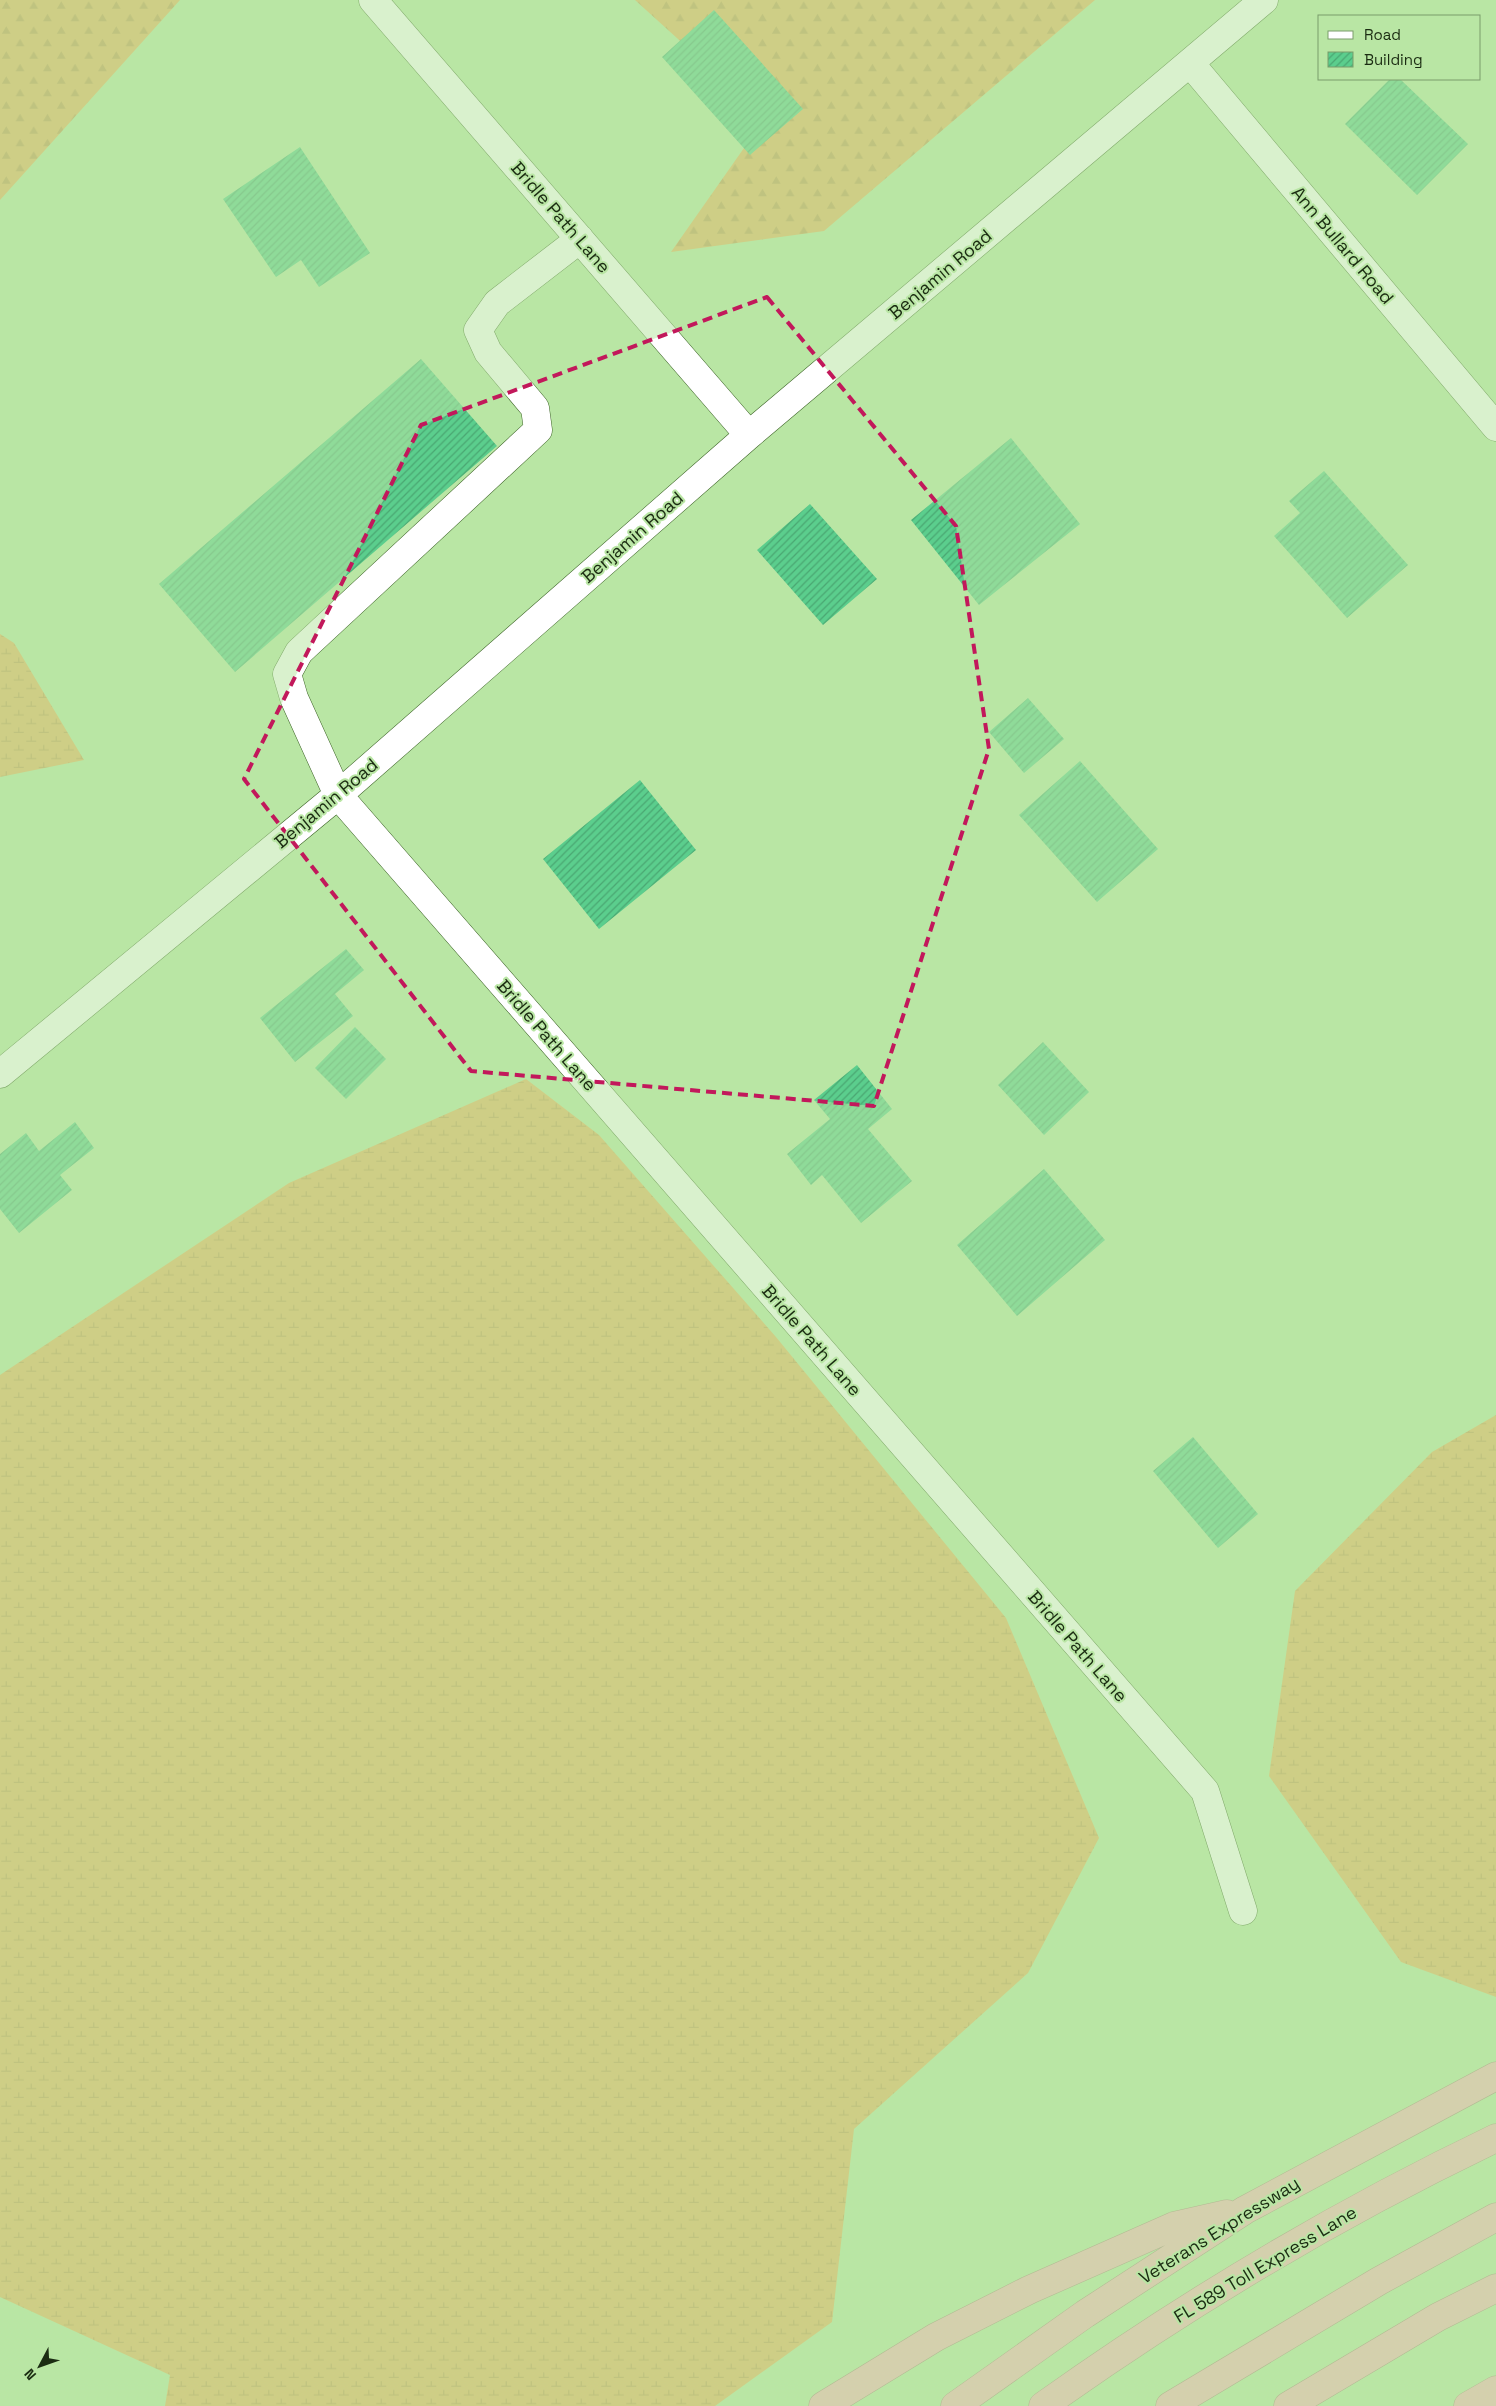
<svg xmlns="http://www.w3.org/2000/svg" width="1496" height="2406" font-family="'Space Grotesk',sans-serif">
<defs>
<pattern id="forest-firs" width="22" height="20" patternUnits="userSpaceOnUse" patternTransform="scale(1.25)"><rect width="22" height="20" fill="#e7b262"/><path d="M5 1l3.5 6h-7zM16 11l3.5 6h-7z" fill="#c69954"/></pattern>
<pattern id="wetland-marsh" width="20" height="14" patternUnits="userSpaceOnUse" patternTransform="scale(1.25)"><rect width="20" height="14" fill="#e7b262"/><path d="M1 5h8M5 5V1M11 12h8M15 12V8" fill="none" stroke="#c69954"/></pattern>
<pattern id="building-hatch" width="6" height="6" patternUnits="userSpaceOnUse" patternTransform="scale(1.25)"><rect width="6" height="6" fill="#5bce8d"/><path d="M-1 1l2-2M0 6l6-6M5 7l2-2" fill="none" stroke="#4aa772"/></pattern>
</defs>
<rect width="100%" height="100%" fill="#b9e6a4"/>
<path fill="url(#forest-firs)" d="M0,0h180l-180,200z
M635,0h460l-271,231 -153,21 94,-134z"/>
<path fill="url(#wetland-marsh)" d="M0,634l14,9 70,117 -84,17z
M526,1079l73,56 177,202 230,281 93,220 -71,135 -174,156 -22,193 -117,84h-550l5,-31 -170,-78v-922l289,-192z
M1496,1415v582l-95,-35 -132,-186 26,-185 137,-139z"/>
<path fill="url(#building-hatch)" d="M714,10l89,99 -53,46 -88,-98z
M1390,79h10l68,65 -51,51 -72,-71z
M300,147l70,106 -51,34 -18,-27 -25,17 -53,-78z
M421,359l76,87 -262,226 -76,-88z
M1011,438l69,86 -101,81 -68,-85z
M1324,471l84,94 -61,53 -73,-82 26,-23 -11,-12z
M810,504l67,75 -54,46 -66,-75z
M1028,698l36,41 -40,34 -35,-41z
M1080,761l78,88 -61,53 -78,-87z
M640,780l56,70 -97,79 -56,-70z
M346,949l18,21 -29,24 18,22 -58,46 -35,-44z
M355,1027l31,32 -40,40 -31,-31z
M1043,1042l46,50 -45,43 -46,-50z
M857,1065l35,44 -24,20 44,52 -51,42 -39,-48 -11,10 -24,-31 43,-35 -16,-19z
M75,1122l19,26 -34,27 12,15 -53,43 -19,-24v-55l26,-21 13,18z
M1044,1169l61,71 -88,76 -60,-71z
M1193,1437l65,77 -40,34 -65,-77z"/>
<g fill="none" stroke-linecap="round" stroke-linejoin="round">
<g stroke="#3b6225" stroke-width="29">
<path id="minor" d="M373,0l376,435
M1190,63l306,364
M580,239l-83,64 -19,27 10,22 47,56 3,22 -239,222 -12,22 7,24 44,97 867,996 38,120
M0,1074l338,-279 411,-360 515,-435"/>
</g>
<g stroke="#a8857e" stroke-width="29">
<path id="highway" d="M823,2406l113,-69 93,-47 145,-64 53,-12
M955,2406l130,-92 160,-104 251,-134
M1043,2406c143,-102 294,-192 453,-268
M1170,2406l209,-125 117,-64
M1288,2406l150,-89 58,-29
M1468,2406l28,-16"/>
</g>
<use href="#minor" stroke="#fff" stroke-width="28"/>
<use href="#highway" stroke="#f4b5b8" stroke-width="28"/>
</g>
<path d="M0 0H1496V2406H0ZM767,297l189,229 33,223 -115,357 -403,-35 -227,-292 177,-354z" fill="#b9e6a4" fill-opacity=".55" fill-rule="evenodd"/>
<path fill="none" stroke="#c2185b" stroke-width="4" stroke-dasharray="10 6" stroke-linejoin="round" d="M767,297l189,229 33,223 -115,357 -403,-35 -227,-292 177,-354z"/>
<g text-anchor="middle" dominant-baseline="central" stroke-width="4" stroke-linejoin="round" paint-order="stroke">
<g font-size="18" fill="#1b2c12" stroke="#b9e6a4">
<text transform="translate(561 217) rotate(49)">Bridle Path Lane</text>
<text transform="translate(1343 245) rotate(50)">Ann Bullard Road</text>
<text transform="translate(940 274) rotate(-40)">Benjamin Road</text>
<text transform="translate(632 537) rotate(-41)">Benjamin Road</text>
<text transform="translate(326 803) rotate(-40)">Benjamin Road</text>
<text transform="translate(547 1035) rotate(49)">Bridle Path Lane</text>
<text transform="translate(812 1340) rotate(49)">Bridle Path Lane</text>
<text transform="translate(1078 1646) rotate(49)">Bridle Path Lane</text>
<text transform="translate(1219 2230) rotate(-32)">Veterans Expressway</text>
<text transform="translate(1265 2264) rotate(-31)">FL 589 Toll Express Lane</text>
</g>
</g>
<rect x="1318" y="15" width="162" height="65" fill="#b9e6a4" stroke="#7a9c6a"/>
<rect x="1328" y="31" width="25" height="8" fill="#ffffff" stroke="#7a9c6a"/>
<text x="1364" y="40" font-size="15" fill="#1b2c12">Road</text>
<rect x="1328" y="52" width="25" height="15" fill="url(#building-hatch)" stroke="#7a9c6a"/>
<text x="1364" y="65" font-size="15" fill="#1b2c12">Building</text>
<g transform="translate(40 2366) rotate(229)" stroke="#b9e6a4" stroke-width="4" paint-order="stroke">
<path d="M0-4L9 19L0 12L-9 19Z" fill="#1b2c12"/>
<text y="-8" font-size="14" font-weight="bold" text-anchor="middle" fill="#1b2c12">N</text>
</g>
</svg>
